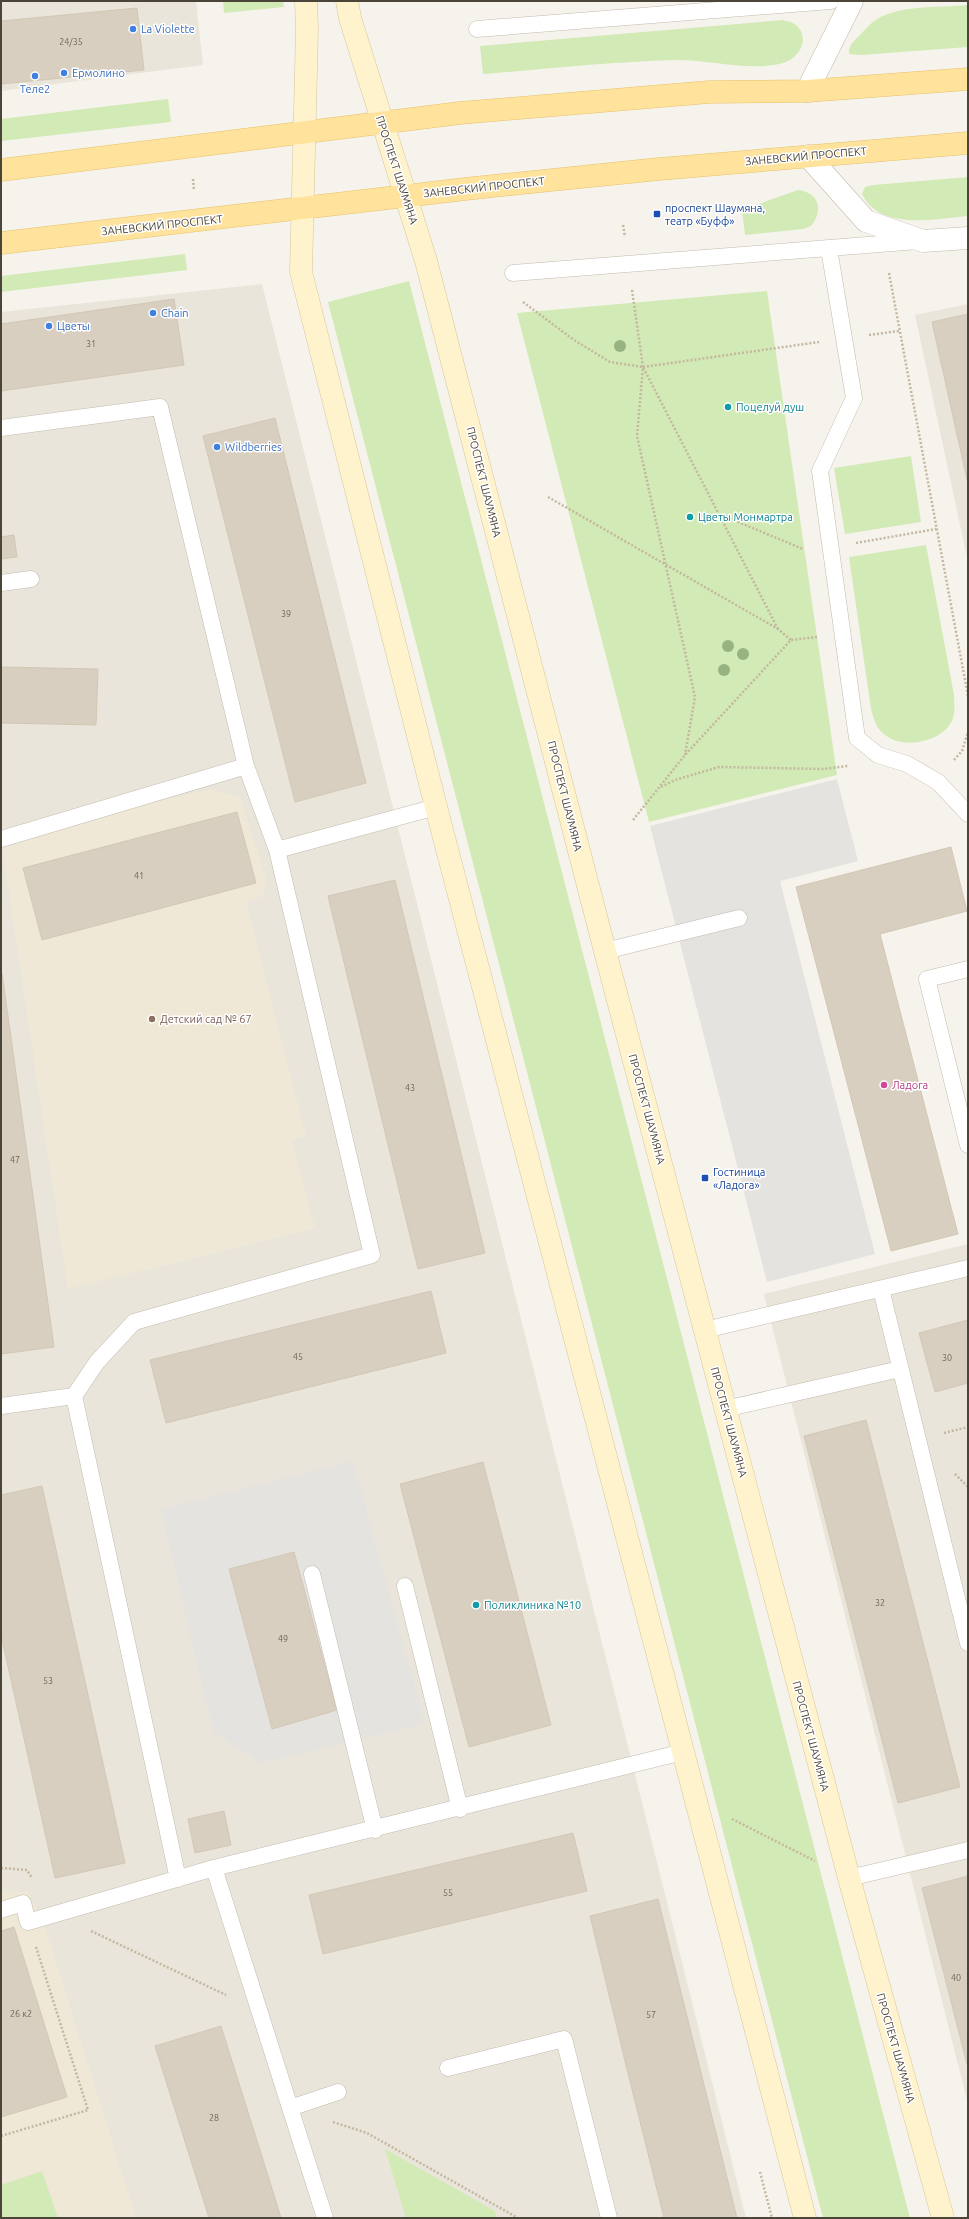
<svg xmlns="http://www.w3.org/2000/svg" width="969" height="2219" font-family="Ubuntu,sans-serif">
<rect width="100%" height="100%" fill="#f6f3ec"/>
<path fill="#eae5da" d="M1,1h195l7,64 -202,26z
M262,284l484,1934h-745v-1906z
M968,304v258l-53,-247z
M968,1244v860l-204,-810z"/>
<path fill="#efe8d6" d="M211,789l29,8 27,85 -5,15 -16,5 60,234 -14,4 23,88 -247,61 -67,-450z
M1,1890l27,2 14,26 94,300h-135z"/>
<path fill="#d2eab5" d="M223,1h60l1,6 -60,6z
M968,5v42l-107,8 -12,-1c-1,-8 4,-12 10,-18 5,-5 10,-11 15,-15 25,-17 65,-13 94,-16z
M783,20c7,2 11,2 16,8 10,14 -1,31 -16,35 -34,9 -76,-4 -109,-3 -64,2 -128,9 -191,14l-3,-28z
M168,99l3,23 -170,19v-22z
M968,177v39c-33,3 -88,15 -106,-22l3,-7 8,-2z
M798,190c21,2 26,21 13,36l-8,3 -58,6 -3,-25z
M185,254l2,16 -186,22v-16z
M409,281l501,1937h-87l-495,-1916z
M767,291l70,484 -188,47 -132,-509z
M911,456l10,66 -76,12 -11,-66z
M926,545l28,150c0,6 1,13 0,19 -4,26 -47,36 -66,23 -11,-6 -14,-17 -17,-28l-22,-152z
M385,2149l110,62 2,7h-91z
M42,2171l16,47h-57v-33z"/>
<path fill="#e5e3e0" d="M837,779l21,82 -78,20 95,373 -108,28 -117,-456z
M353,1461l72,263 -165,39 -47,-31 -52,-223z"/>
<path fill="#d8cfc1" stroke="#d3c7b4" d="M137,8l7,62 -143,14v-63z
M174,299l10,66 -183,26v-67z
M968,314v170l-36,-162z
M275,418l91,365 -71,19 -92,-366z
M14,535l3,22 -16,2v-22z
M1,667l97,2 -2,56 -95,-2z
M237,812l19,71 -214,57 -19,-72z
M951,847l16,64 -87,23 78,300 -67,17 -95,-364z
M395,880l90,373 -67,16 -90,-373z
M2,973l52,374 -53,7v-380z
M431,1291l15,62 -280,70 -16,-63z
M968,1320v63l-33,9 -16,-59z
M866,1420l94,367 -62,16 -94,-367z
M483,1462l68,263 -82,22 -69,-263z
M42,1486l83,377 -70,15 -54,-243v-140z
M294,1552l43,158 -65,19 -43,-160z
M224,1811l7,34 -36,8 -7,-34z
M573,1833l14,58 -264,63 -14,-59z
M968,1876v192l-46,-180z
M658,1899l79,319h-73l-39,-157 -35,-145z
M14,1927l53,170 -66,20v-186z
M221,2026l43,137 17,55h-72l-54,-172z"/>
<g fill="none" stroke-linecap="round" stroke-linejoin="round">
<g stroke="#c2bbae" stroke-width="17">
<path id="lane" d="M477,29l354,-28
M829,249l25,149 -34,73 37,267 21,17 29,9 31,18 30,32
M513,273l405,-32
M1,428l159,-21 86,359 31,84 95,405 -238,67 -37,40 -23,34
M1,583l30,-4
M1,839l245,-73
M277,850l159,-43
M605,951l134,-33
M968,969l-41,10 41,166
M881,1289l87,354
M705,1330l263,-62
M1,1406l73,-10 104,483
M725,1409l175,-40
M312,1574l63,256
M405,1586l55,223
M214,1868l111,350
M849,1878l119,-28
M1,1910l22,-7 5,19 186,-54 469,-116
M448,2068l116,-29 45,179
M290,2108l48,-16"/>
</g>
<g stroke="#c2bbae" stroke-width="23">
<path id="street" d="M807,91l45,-90
M808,156l58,65 57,20 45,-3"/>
</g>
<g stroke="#d6c79b" stroke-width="23">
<path id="secondary" d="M306,1l1,28 -6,243 135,535 369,1411
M347,1l3,17 76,243 179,690 244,927 94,340"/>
</g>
<g stroke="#e6c16a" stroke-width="23">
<path id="primary" d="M1,170l459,-57 249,-21 98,-1 161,-12
M1,243l473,-55 185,-19 309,-26"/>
</g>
<path stroke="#c4b79f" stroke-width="2.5" stroke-dasharray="2 2" stroke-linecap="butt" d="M193,179l1,11
M623,225l2,12
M889,273l79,423
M632,290l11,77 -6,69 58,261 -10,58
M523,302l51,38 36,22 33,5 135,262
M869,335l30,-4
M643,367l176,-25
M548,497l230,132 13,11
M719,514l84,35
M856,543l80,-14
M954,760l8,-9 6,-19
M661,787l14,-7 44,-13 105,2 24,-3
M633,820l52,-65 106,-115 26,-3
M944,1433l24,-6
M955,1474l13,13
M732,1819l83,42
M1,1868l26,2 5,8
M91,1931l135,64
M333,2122l34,11 151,85
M1,2136l87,-26 -52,-163
M760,2172l12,46"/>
<use href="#lane" stroke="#fff" stroke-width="16"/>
<use href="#street" stroke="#fff" stroke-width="22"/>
<use href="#secondary" stroke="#fff3cd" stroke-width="22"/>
<use href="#primary" stroke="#ffe39c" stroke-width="22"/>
</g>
<g fill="#97b381">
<circle cx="620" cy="346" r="6"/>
<circle cx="728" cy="646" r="6"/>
<circle cx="743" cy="654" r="6"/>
<circle cx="724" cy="670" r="6"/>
</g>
<g fill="#3f7fe0" stroke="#fff" stroke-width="1.5">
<circle cx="133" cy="29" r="4"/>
<circle cx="64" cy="73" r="4"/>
<circle cx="35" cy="76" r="4"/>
<circle cx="153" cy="313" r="4"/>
<circle cx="49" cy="326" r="4"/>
<circle cx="217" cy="447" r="4"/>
</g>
<g fill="#1a4fb4" stroke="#fff" stroke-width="1.5">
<rect x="653" y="210" width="8" height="8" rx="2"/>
<rect x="701" y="1174" width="8" height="8" rx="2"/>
</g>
<g fill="#0f9aa8" stroke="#fff" stroke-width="1.5">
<circle cx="728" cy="407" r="4"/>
<circle cx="690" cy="517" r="4"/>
<circle cx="476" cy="1605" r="4"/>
</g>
<circle fill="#8d6e63" stroke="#fff" stroke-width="1.5" cx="152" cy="1019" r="4"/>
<circle fill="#d1479c" stroke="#fff" stroke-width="1.5" cx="884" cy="1085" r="4"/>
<g text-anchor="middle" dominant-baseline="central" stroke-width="3" stroke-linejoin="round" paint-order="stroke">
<g font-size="9" fill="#6e675b">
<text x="71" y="42">24/35</text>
<text x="91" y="344">31</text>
<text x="286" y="614">39</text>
<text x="139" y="876">41</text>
<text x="410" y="1088">43</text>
<text x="15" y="1160">47</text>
<text x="298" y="1357">45</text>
<text x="947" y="1358">30</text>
<text x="880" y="1603">32</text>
<text x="283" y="1639">49</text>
<text x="48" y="1681">53</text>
<text x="448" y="1893">55</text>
<text x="956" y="1978">40</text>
<text x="21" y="2014">26 к2</text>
<text x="651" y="2015">57</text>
<text x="214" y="2118">28</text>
</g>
<g font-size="11" fill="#366cbe" stroke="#fff" text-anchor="start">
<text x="141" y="29">La Violette</text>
<text x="72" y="73">Ермолино</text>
<text x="35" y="89" text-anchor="middle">Теле2</text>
<text x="161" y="313">Chain</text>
<text x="57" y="326">Цветы</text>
<text x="225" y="447">Wildberries</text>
</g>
<g font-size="11" fill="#4b4439" stroke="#fff">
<text transform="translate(806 156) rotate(-5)">ЗАНЕВСКИЙ ПРОСПЕКТ</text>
<text transform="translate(397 170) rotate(72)">ПРОСПЕКТ ШАУМЯНА</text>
<text transform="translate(484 187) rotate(-6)">ЗАНЕВСКИЙ ПРОСПЕКТ</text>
<text transform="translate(162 225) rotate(-6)">ЗАНЕВСКИЙ ПРОСПЕКТ</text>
<text transform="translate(484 482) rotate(76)">ПРОСПЕКТ ШАУМЯНА</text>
<text transform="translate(565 796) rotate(76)">ПРОСПЕКТ ШАУМЯНА</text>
<text transform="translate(647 1109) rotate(75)">ПРОСПЕКТ ШАУМЯНА</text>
<text transform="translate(729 1422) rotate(75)">ПРОСПЕКТ ШАУМЯНА</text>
<text transform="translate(811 1736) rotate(75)">ПРОСПЕКТ ШАУМЯНА</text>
<text transform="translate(896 2048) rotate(74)">ПРОСПЕКТ ШАУМЯНА</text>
</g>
<g font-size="11" fill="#164399" stroke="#fff" text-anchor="start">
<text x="665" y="208">проспект Шаумяна,<tspan x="665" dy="13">театр «Буфф»</tspan></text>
<text x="713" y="1172">Гостиница<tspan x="713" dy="13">«Ладога»</tspan></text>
</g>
<g font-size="11" fill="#0d838f" stroke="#fff" text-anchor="start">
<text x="736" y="407">Поцелуй душ</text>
<text x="698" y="517">Цветы Монмартра</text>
<text x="484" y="1605">Поликлиника №10</text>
</g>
<g font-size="11" fill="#785e54" stroke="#fff" text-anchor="start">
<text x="160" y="1019">Детский сад № 67</text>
</g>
<g font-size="11" fill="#b23c85" stroke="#fff" text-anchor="start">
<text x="892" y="1085">Ладога</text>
</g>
</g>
<rect width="969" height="2219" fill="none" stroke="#4b4439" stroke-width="4"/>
</svg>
